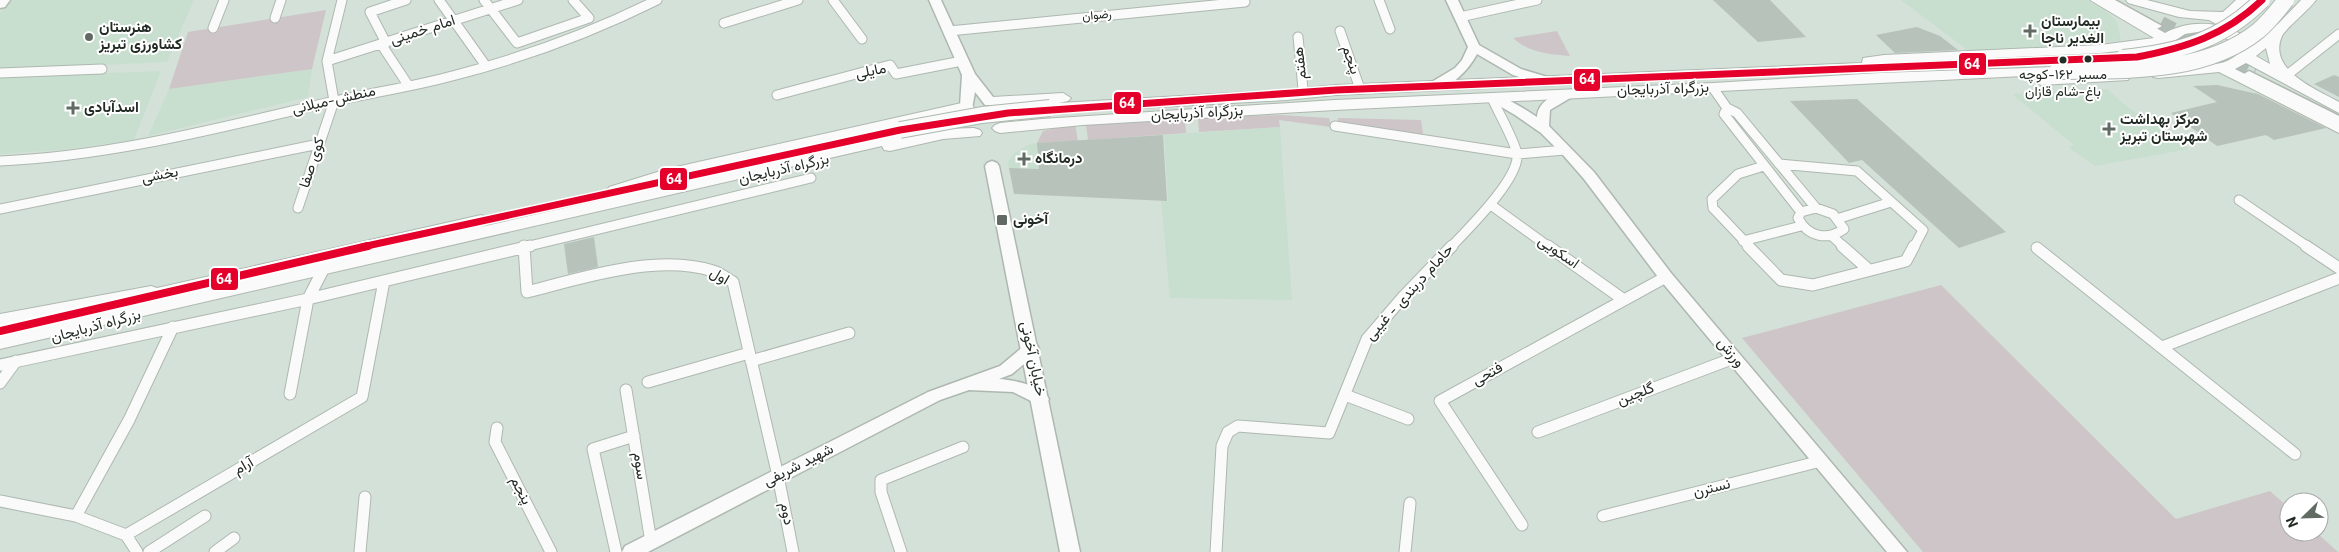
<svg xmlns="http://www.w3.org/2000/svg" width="2339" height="552" font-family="Georgia,Vazirmatn,serif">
<rect width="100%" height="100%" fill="#d4e1d8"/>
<path fill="#c8dfcf" d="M12,0h182l-27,62 -167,8v-57z
M1901,0h185l18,10 13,11 4,20 -151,11z
M312,69l-4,28 -160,39 21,-47z
M161,71l-27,69 -73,10 -61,4v-77z
M2108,89l12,12 16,12 5,-1 48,37 -94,17 -27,-19 6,-2 -62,-51z
M1280,127l12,173 -122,-2 -9,-97h7l-4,-66z
M1037,143l2,26 -30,-1 -1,-6 6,-9 16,-9z"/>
<path fill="#cec5c8" d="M326,10l-14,59 -143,20 19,-57z
M1557,31l13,25c-21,-2 -41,-3 -57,-18z
M1281,115l48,3 2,9 -52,-7 1,7 -81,5 -1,-15z
M1338,118l83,2 3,20 -87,-13z
M1185,120l1,13 -98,7 -2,-15z
M1075,124l3,17 -41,2 6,-12z
M1941,285l235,234 94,-28 19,17v24h27l22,20h-415l-181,-214z"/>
<path fill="#b7c2ba" d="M1713,0h57l36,37 -48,5z
M1917,27l23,9 18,14 -63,3 -19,-18z
M2334,75l5,2v20l-25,-13z
M2217,85l41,9 68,34 -52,12 -8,-5 -49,11 -46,-33 46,-11 -24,-16z
M1857,99l149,133 -47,16 -97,-88 -13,3 -59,-62z
M1163,135l4,66 -153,-7 -5,-26 30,1 -2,-26z
M594,237l4,30 -30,7 -4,-30z"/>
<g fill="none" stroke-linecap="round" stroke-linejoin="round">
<path stroke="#b1bdb4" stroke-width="14" stroke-dasharray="14 7" stroke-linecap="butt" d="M2161,23l94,49"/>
<g stroke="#aeb8b0" stroke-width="11">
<path id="minor-far1" d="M439,0l47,66
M484,0l33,43 72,-25 -16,-18
M833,0l29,39
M1379,0l11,29
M1460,17l77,-17
M275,18l6,-18
M724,23l74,-23
M213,28l11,-28
M949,31l296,-29
M1340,31l20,58
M1298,37l5,52
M386,43l-16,-31 36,-12
M381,44l27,41
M327,61l191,-61
M2291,72l48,-38
M0,73l102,-4
M1713,88l14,20 10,5 79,95
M777,95l113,-30 6,9 66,-13
M1727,108l-3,6 77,98
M1335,126l182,28 48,-4
M0,161c112,-5 218,-33 326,-58 43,-10 87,-16 130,-28 69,-18 137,-43 201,-75
M1779,164l78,7 66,59 -9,17
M2239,200l69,47
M1491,205l58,42
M298,208l36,-107 -7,-40 15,-61
M1816,208l17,6 11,15c-17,12 -36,8 -46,-11l3,-6z
M0,209l319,-65
M1840,218l51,-16
M1832,236l12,11
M1743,241l58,-15
M525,247l286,-69
M1451,247c16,-17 69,-69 66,-93 -2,-13 -19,-42 -25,-56
M1750,247l-37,-39 -1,-9 26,-25 26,-8"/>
</g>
<g stroke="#aeb8b0" stroke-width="13">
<path id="minor" d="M524,246l3,46c55,-14 130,-39 186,-21 7,2 13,7 20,11l45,194 15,76
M1548,246l76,54
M1748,246l33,34 32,5 93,-24 8,-15
M1842,246l27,24
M2306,246l33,22
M2037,248l258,206
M2162,347l177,-69
M751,361l98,-28
M0,365l308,-66 15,-29
M648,382l101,-29
M0,383l16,-22
M626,390l25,152
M290,394l18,-95 222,-53
M1345,395l63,24
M497,428l-2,14 56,110
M1538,432l196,-74
M0,501l76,15 50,19 11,17
M76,516l53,-96 44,-93
M1603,516l218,-55
M1522,525l-82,-124 226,-124
M126,535l236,-138 22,-116
M149,552l56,-36
M215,552l19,-14
M360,552l5,-55
M616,552l-23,-103 41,-13
M901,552l-20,-60v-12l82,-33
M1216,552l6,-106 6,-14 10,-6 91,7 38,-94 36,-42 49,-51
M1405,552l5,-49"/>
</g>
<g stroke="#aeb8b0" stroke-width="3">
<path id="secondary" d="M1446,0h12l21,45 42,24 30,9 1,3 -1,3 -5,1 -33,-10 -36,-21c-7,14 -29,39 -47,35l-1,-3 1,-3 25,-15 7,-8 6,-13z
M1571,90l6,4 -27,16 -1,16 45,46 77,101 236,279h-20l-226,-271 -77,-102 -21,-24 -22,-22 -26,-18 -29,-17 1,-3c13,-3 39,15 50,22 1,-17 19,-23 34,-27z
M1031,343l6,2 2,4 -2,4 -25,21 -13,5c14,1 43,6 50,20l-2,4 -6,2 -6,-2 -22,-11 -44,-2 -29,10 -292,152h-26l3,-6 303,-154 72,-26 25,-21z"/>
</g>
<g stroke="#aeb8b0" stroke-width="3">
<path id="primary" d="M0,0h10l-5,7 -5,1z
M929,0h12l34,74 22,28 -2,3h-10l-10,-13 -3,17h-10l-2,-3 2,-31z
M2099,0h16l47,26 -7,4 -5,-1z
M2249,71l90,45v10l-95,-48 -2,-3z
M992,161l5,2 2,3 81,386h-20l-75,-386 2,-3z"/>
</g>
<g stroke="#aeb8b0" stroke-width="2">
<path id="trunk" d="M2090,0h17l58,33c27,-15 66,-12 88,11l26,-21 22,-23h15c-7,10 -31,29 -34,36 -15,34 35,54 57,66v11l-93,-50 -11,6 104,53v11l-120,-61 -61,6 -5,-1 -2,-3 2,-3 28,-4 -19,-10 -7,-10 -55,6 -212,10 2,3 -2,3 -5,1 -547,25 -50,5 -236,13 -5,-2 -3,-3 8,-5 -57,4 -8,-5 8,-5 70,-4 8,5 -3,3 -9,2 227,-13 50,-5 526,-22 1,-5 21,-3 216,-10 54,-7zM2204,31l20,6 18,12c-17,24 -58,18 -74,-4l17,-11zM2266,48l4,16 -14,-8z
M2126,0h21l43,11 33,1 13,-12h15l-19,19 -16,5 -7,-4 -30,-3 -51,-14z
M2057,67l7,4 -2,3 -727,36 -252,15 -83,8 -5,-2 -3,-3 3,-3 5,-2 42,-4 293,-19 378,-17 167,-10z
M2123,73l7,4 -2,3 -87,5 -7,-4 7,-4z
M966,102l5,2 3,3 -3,3 -301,69 -55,17 -6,-1 -2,-4 2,-4 58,-18z
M974,128l6,2 2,3 -2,3 -37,3 -53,12 -6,-1 -2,-4 -882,203v-14l140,-31 -6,-2 -134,26v-14l151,-28 6,2 324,-73 6,2 2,4 -2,4 -6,2 -323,73 743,-168 6,2 2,3 34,-8z"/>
</g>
<use href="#minor-far1" stroke="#f9faf9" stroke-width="9"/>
<use href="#minor" stroke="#f9faf9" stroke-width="11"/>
<use href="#secondary" fill="#f9faf9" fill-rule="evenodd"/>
<use href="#primary" fill="#f9faf9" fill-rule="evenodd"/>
<use href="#trunk" fill="#f9faf9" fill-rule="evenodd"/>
<g stroke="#aeb8b0" stroke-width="18" stroke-linecap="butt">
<path id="trunk-bridge" d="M2123,58c56,-6 98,-17 139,-58
M2057,71c66,-1 146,4 201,-40 11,-9 19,-20 28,-31
M900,130l82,-15 68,-7"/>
</g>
<use href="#trunk-bridge" stroke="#f9faf9" stroke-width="16"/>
<g stroke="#fff" stroke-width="10">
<path id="bus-1-far1" d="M362,247l538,-117 108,-17 328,-23 801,-33c48,-9 89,-22 125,-57"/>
</g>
<g stroke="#fff" stroke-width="12">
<path id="bus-1" d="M0,331l368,-85"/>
</g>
<use href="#bus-1-far1" stroke="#e4002b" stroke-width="7"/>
<use href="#bus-1" stroke="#e4002b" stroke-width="8"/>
</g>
<g fill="#616b64" stroke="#fff" stroke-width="2">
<path d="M2027.5 23.5h5v5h5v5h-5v5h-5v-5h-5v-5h5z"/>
<circle cx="89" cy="37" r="5"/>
<path d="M70.5 100.5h5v5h5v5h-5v5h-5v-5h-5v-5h5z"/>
<path d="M2106.5 121.5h5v5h5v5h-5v5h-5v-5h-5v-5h5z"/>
<path d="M1021.5 151.5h5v5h5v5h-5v5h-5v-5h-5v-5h5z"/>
<rect x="996" y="214" width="12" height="12" rx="2.5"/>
</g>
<g fill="#232b25" stroke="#fff" stroke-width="2">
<circle cx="2088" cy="59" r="4.5"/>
<circle cx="2063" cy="60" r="4.5"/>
</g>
<g text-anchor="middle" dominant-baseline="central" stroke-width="4" stroke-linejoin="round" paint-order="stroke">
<g font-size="12" fill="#232b25" stroke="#fff">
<text transform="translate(1097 16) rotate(-5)">رضوان</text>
</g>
<g font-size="14" fill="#232b25" stroke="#fff">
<text x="2063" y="76">مسیر ۱۶۲-کوچه<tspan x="2063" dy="17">باغ-شام قازان</tspan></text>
</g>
<g font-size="15" font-weight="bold" fill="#232b25" stroke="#fff" text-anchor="start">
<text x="2041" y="22">بیمارستان<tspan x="2041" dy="17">الغدیر ناجا</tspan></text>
<text x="99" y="28">هنرستان<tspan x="99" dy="17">کشاورزی تبریز</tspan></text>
<text x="84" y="108">اسدآبادی</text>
<text x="2120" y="120">مرکز بهداشت<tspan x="2120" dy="17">شهرستان تبریز</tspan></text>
<text x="1035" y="159">درمانگاه</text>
<text x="1013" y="220">آخونی</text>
</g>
<g font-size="15" fill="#232b25" stroke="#fff">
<text transform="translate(423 31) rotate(-18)">امام خمینی</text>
<text transform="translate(1350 60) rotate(71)">پنجم</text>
<text transform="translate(1301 63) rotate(-96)">هفتم</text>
<text transform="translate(871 72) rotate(-11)">مایلی</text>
<text transform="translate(1663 90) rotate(-2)">بزرگراه آذربایجان</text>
<text transform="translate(334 101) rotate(-13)">منطش-میلانی</text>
<text transform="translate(1197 114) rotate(-3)">بزرگراه آذربایجان</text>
<text transform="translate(313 163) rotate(-72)">کوی صفا</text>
<text transform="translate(784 170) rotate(-13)">بزرگراه آذربایجان</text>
<text transform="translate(160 176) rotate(-11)">بخشی</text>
<text transform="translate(1558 253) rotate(35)">اسکویی</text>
<text transform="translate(719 277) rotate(30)">اول</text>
<text transform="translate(1410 293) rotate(-48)">حامام دربندی - غیبی</text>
<text transform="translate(96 327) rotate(-15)">بزرگراه آذربایجان</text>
<text transform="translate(1730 353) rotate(50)">ورزش</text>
<text transform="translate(1032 359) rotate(78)">خیابان آخونی</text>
<text transform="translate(1488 375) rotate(-29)">فتحی</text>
<text transform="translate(1636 395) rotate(-21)">گلچین</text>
<text transform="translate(639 466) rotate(81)">سوم</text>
<text transform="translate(799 466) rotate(-27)">شهید شریفی</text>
<text transform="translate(244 467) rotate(-30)">آرام</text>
<text transform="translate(1712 489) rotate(-14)">نسترن</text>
<text transform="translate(520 491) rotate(63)">پنجم</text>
<text transform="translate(786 514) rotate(79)">دوم</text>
</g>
</g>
<g stroke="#fff" stroke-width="2">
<rect x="1958" y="52" width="29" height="24" rx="5" fill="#e4002b"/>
<rect x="1573" y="68" width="28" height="24" rx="5" fill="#e4002b"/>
<rect x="1113" y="91" width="29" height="24" rx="5" fill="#e4002b"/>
<rect x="659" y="167" width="29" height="24" rx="5" fill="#e4002b"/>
<rect x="210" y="267" width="29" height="24" rx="5" fill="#e4002b"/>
</g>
<g font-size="14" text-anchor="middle" font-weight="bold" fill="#fff">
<text x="1972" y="69">64</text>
<text x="1587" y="84">64</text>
<text x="1127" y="108">64</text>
<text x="674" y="184">64</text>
<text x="224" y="284">64</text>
</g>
<g transform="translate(2304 517) rotate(247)"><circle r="24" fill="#ffffff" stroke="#a7aaa8"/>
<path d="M0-4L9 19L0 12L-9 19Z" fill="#616b64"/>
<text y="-8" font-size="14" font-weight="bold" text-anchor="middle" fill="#232b25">N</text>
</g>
</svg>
